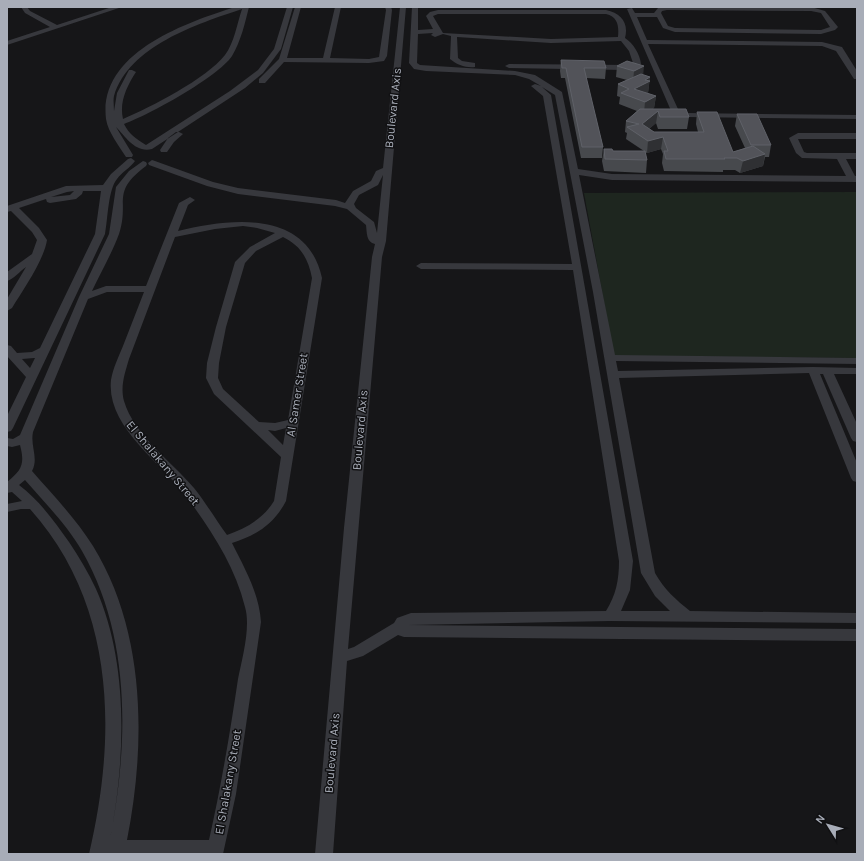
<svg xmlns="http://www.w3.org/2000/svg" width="864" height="861" font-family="Karla,sans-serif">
<rect width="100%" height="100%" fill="#161618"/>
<path fill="#1e261f" d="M857,192v166l-243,-2 -30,-163z"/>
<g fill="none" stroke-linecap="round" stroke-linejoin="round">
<path fill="#37383d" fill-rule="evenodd" d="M21,7h6l3,4 27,14 55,-18h10l-115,38v-4l43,-14 -25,-14z
M235,7h14c-4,16 -8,34 -17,49 -14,21 -83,59 -108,68 5,10 12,15 22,21l84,-54 28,-21 16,-21 13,-42h6l-12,42 -18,24 -18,15 -93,61c-17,4 -26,-12 -36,-22l17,28 -1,2h-6c-7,-11 -18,-25 -20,-38 -8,-66 79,-96 129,-112zM242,9c-5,15 -8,34 -17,46 -19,24 -74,52 -102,64 -4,-17 4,-33 13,-47l-4,-2h-3l-12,23 -3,18c0,-5 -1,-11 0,-15 15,-50 83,-72 128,-87z
M295,7h6l-14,51h36l12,-51h6l-11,51 39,1 10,-2 7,-47 -1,-3h6l1,3 -5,46 -3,5 -15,2 -85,-1 -19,21h-6v-4l20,-20z
M400,7h6l-20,234 -4,16 -34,392 6,-2 40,-24 3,-5 14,-5 195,-2c10,-16 13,-31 13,-50l-46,-291 -152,-1 -5,-3 5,-3 151,1 -29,-168 -12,-10 4,-2 6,2 -12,-7 -14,-4 -89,-4 -12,-2 -5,-6 3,-56h6v23l15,-1 -7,-13 4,-4 8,-2h168c15,3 23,13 19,28 8,5 15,16 16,26l-5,5 -12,1 -115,-2 -4,-2 4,-2 122,1 2,-2 -4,-12 -8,-10 -70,2 -94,-6 1,21 4,3 13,2v4c-9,1 -18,-2 -25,-8l1,-23 -8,-2 -8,3 -4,-2 2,-2 -15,1 -1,29 3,2 95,6 20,4 27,17 16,77 34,5 234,2 -9,-17 -35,-1 -6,-5 -7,-15 9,-5h59v6h-59l6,13 3,1h50v6h-11l9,17h2v6l-245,-2 -33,-5 36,180 242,3v6l-241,-3 2,10 195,-4 44,1v6h-23l23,50v18l-4,-1 -2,-3 -28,-64h-3l37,89v19l-4,-1 -2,-3 -42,-105 -190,5 36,195c9,16 21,27 35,38l167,2v10l-247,-2 -201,4 448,4v12l-453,-4 -6,-2 -35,21 -16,5 -14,193h-18l29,-326 28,-271 3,-13c-9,-2 -8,-11 -9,-19l-19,-16 -12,-3 -97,-12 -31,-8 -58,-21 -1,-2 4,-3 3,1 58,21 25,6 98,12 9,3 8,-12 18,-10 5,-10 7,-3zM438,14h168c12,3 13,12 12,23l-67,2 -108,-6 -10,-17zM542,87l13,8 38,197 48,281 14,23 15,15h-49l9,-21 3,-29 -82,-466zM383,175l-6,58 -3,-11 -18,-14 -2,-4 5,-9 19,-10z
M660,7h151l14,4 13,16 -3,3 -14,4 -146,-2 -12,-4 -6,-11h-20l10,23 175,2 20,5 15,24v8h-3l-18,-28 -14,-5 -174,-2 30,65 9,4 170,2v4l-171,-2 -14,-4 -45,-104 5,-1 3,5h19l4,-5zM667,10l144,1 10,2 9,14 -9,3 -146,-2 -7,-2 -7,-13 1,-2z
M176,132h3l4,2 -9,8 -7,10h-6l-1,-2 8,-12z
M131,158l4,3c-5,7 -13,11 -18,18 -9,11 -9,39 -12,55l-92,194 -2,3 -4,1v-16l19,-39 -19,-21v-11l4,1 6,7 15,-1 8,-4 55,-114 6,-43h-18l-1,3 -6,5 -26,4 -3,-1 -1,-3 -27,9 20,20 8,12c-3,20 -24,50 -35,68l-5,3v-12l19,-32c-6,4 -12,12 -19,14v-9l25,-18 5,-14 -5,-8 -21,-21 -4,1v-6l59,-20 37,-1 8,-11 17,-15zM74,191l-4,4 -19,2 16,-5zM35,358l-5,10 -8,-9 12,-1z
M143,161l3,1 1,2 -1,2c-36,27 -16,34 -27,68 -7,19 -18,38 -27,57l14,-5h40l33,-83 11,-6 5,3 -7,5 -10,26c53,-13 129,-22 144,47l-36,223c-12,23 -29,34 -54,42 13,26 27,50 29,79l-25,172 -13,60h-116c21,-99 27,-212 -25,-303 -15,-26 -37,-48 -57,-71l-6,5c21,16 35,36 50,57 10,15 19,30 27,47 35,79 29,182 11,265h-18c28,-119 27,-249 -59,-345h-9l-14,3v-8l15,-3 -10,-9 -5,1v-11c15,-12 18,-18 13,-37l-8,2 -5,-1v-8l6,1 7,-4 59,-138 30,-63 7,-47 13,-16zM243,226l14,2 18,5 -25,14 -15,15 -19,65 -9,36 -1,15 8,16 67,63 -7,44c-11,18 -28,27 -47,34 -11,-15 -21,-32 -33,-47 -23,-27 -60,-53 -70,-87 -4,-15 1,-28 5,-42l46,-122 40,-8zM283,237c18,9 25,21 29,41l-24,142 -13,3 -16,-1 -36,-33 -5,-11 1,-15 7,-36 19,-64 11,-12zM107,292h37c-7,18 -14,36 -21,54 -4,10 -10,22 -12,34 -5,47 50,82 75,116 25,34 49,70 59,111 6,20 -3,52 -7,72 -8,54 -17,108 -29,161h-82c19,-96 19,-208 -34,-294 -17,-27 -40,-51 -61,-75 7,-13 -2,-25 1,-39l55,-133zM286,428l-3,17 -15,-15 7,1z"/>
</g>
<path fill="#47494d" d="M561,60l45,8 -1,11 -19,-1 17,69 -1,11h-21l-16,-80h-4l-1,-7z
M627,61l16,14 7,2 -2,16h-1l9,3 -2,12 -2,1 37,8 -2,12h-29l-2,-6 -7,6 5,3h44l-2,-8 1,-12 36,40 12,-4 -10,-22 2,-12 34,31 -2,12h-4l-2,9 -23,7 -5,-3h-12v2l-59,-1 -2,-8 1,-9 -2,-5 -14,4 -2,-1 2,8 -1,13 -42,-2 -2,-10 2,-12 9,2h31l-18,-12 1,-6 -2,-1 1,-11 11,-10 -18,-7 1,-7 -3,-1 1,-12 9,-4 -11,-3 1,-11z"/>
<path fill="#2f3033" d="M644,66l-1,11 -10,5 1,-11z
M650,77l-2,16 -12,5 -2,-9 11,-9z
M656,96l-2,12 -10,5 1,-11z
M658,111l-2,12 -15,13 1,-12z
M663,137l-2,12 -14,4 1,-12z
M765,154l-2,12 -23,7 3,-12z"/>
<path fill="#525359" stroke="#5f6168" d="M561,60l43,1 2,7h-22l19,79h-21l-16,-79h-4z
M627,61l17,5 -10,5 -17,-5z
M641,74l9,3 -5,3 5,1 -16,8 22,7 -11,6 -24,-9 8,-4 -11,-5z
M640,109h46l3,8h-29l-2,-6 -16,13 12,8h50l-7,-20h20l16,40 20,-6 12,8 -22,7 -6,-3h-13l1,1h-59l-2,-8h4l-5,-14 -15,4 -21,-14 12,-3 -13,-3z
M737,114h20l14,31h-20z
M604,149h8l1,2h32l2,9 -42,-1z"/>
<g text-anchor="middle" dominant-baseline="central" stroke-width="3" stroke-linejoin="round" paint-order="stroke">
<g font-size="12" fill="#a8adb8" stroke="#111113">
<text transform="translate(393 108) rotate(-84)">Boulevard Axis</text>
<text transform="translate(297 395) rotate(-81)">Al Samer Street</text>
<text transform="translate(360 430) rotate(-85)">Boulevard Axis</text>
<text transform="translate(163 463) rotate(50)">El Shalakany Street</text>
<text transform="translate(332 753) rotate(-85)">Boulevard Axis</text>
<text transform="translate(228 782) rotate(-80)">El Shalakany Street</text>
</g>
</g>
<rect width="864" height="861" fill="none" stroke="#a8adb8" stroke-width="16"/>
<g transform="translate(828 825) rotate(307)" stroke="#111113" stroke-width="3" paint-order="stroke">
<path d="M0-3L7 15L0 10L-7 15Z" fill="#a8adb8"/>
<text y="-6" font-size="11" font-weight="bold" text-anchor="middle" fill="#a8adb8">N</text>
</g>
</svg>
